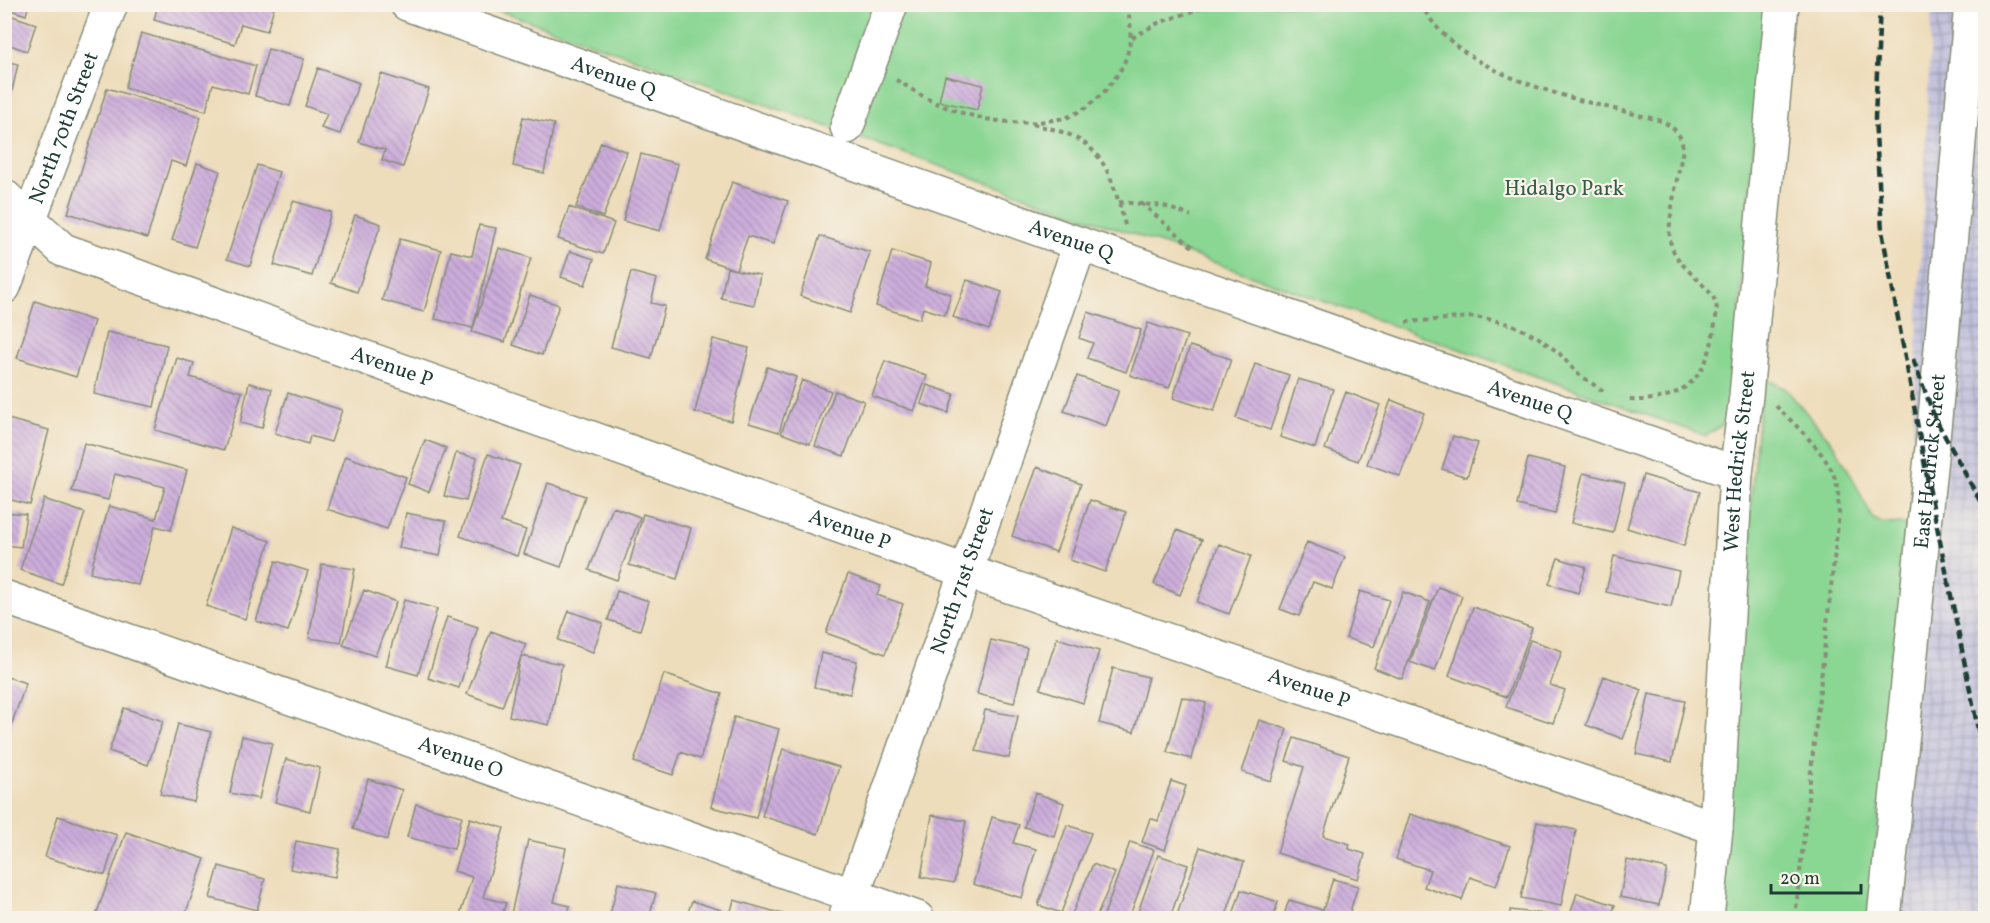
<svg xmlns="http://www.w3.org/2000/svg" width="1990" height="923" font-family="Vollkorn,serif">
<defs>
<pattern id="industrial-grid" width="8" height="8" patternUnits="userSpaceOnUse" patternTransform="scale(1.5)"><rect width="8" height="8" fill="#c2c1dc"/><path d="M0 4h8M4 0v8" fill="none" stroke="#9d9eb3"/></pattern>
<pattern id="building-back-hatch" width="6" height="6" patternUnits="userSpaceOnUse" patternTransform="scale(1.5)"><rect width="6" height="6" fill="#cdaddc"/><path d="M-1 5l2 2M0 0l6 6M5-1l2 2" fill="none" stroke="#a68eb3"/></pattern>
</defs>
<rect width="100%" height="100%" fill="#f7f3e8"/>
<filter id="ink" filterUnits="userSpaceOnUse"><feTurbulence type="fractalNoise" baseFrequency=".0167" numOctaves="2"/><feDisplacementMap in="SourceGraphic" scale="12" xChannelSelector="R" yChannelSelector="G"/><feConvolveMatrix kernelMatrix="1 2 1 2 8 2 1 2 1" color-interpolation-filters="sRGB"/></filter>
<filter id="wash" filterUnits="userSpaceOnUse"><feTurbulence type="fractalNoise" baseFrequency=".008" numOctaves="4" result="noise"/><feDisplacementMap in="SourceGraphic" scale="24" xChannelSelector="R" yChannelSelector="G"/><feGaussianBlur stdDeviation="1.35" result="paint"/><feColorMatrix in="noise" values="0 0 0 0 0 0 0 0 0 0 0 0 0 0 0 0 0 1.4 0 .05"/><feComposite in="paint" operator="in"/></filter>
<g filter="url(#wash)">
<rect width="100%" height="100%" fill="#edb"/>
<path fill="url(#industrial-grid)" d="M1932,5h53v913h-93z"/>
<path fill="#8ad693" stroke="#548a64" stroke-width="1.5" d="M483,5h1283l-36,414 -24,17z
M1762,377l24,12 48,56 17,30 22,44 9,4 29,2 -43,393h-155z"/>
<g id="blocks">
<path fill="url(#building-back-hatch)" d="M4,4h25l-3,11 -22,-7z
M158,4h117l-8,27 -26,-7 -6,20 -81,-24z
M4,13l32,11 -9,27 -23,-8z
M141,33l115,33 -8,28 -35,-10 -7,27 -81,-23z
M268,49l36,10 -14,47 -35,-10z
M4,61l14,3 -13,59h-1z
M318,68l41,15 -19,51 -19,-6 6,-14 -22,-8z
M381,74l48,15 -26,78 -21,-7 3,-10 -26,-8z
M945,76l38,9 -6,25 -38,-9z
M107,88l94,29 -15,49 -15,-5 -24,77 -79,-25z
M523,117l31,7 -10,49 -31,-7z
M601,142l26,10 -24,65 -27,-10z
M641,154l37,10 -18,67 -37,-10z
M197,163l23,8 -25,76 -23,-7z
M257,165l22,7 -29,94 -23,-7z
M732,182l56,19 -15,43 -25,-8 -12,34 -31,-11z
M293,201l38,11 -19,64 -38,-11z
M569,207l45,16 -11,31 -45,-15z
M355,215l26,9 -24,68 -26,-9z
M479,225l17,3 -23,100 -38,-9 16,-68 21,5z
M820,236l50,16 -20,61 -50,-17z
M400,239l41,11 -17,62 -42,-12z
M499,248l32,10 -26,84 -33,-10z
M570,251l24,8 -9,26 -24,-8z
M892,251l39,12 -6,23 26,8 -6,21 -22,-7 -3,11 -44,-13z
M727,268l33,7 -6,30 -33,-7z
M631,272l26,7 -6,24 14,3 -14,52 -40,-11z
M967,280l35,12 -13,38 -36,-13z
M530,295l29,10 -17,50 -29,-10z
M35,301l59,20 -18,56 -59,-19z
M1088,312l53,18 -15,42 -39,-14 6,-15 -14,-5z
M1148,323l39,13 -18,52 -39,-13z
M107,332l60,13 -13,62 -60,-13z
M713,339l36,9 -18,73 -36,-9z
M1190,346l41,13 -17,52 -41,-13z
M177,358l17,5 -4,14 52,15 -18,58 -69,-20z
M885,361l42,15 -13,35 -42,-15z
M1255,364l34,11 -19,55 -34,-12z
M767,367l29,10 -17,55 -30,-9z
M1077,376l42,14 -13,36 -42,-15z
M1298,379l35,10 -18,59 -35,-11z
M802,380l29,11 -21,53 -29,-11z
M249,383l23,6 -10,39 -22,-5z
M927,385l27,9 -6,19 -27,-9z
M835,391l29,10 -20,55 -29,-10z
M1346,392l34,13 -22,56 -33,-12z
M288,393l54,17 -11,32 -21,-6 -2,8 -33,-11z
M1391,400l33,13 -24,63 -33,-12z
M4,418l45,12 -19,75 -26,-7z
M1453,436l25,7 -11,34 -25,-8z
M425,440l21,8 -17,44 -21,-8z
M84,443l103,27 -16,60 -16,-4 -17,59 -48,-12 19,-67 47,13 9,-32 -50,-13 -7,26 -36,-9z
M456,453l21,5 -11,43 -22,-5z
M488,454l32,11 -19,57 25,8 -9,26 -57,-20z
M345,456l61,21 -19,52 -60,-20z
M1528,458l37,9 -10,47 -38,-9z
M1037,467l44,17 -25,68 -44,-16z
M1583,473l42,10 -12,50 -42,-10z
M1643,475l57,17 -16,54 -57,-18z
M548,483l37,13 -24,71 -37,-13z
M44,499l41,14 -24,71 -41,-14z
M1090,500l36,12 -21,60 -35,-12z
M613,507l27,10 -23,63 -28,-10z
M4,512l22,2 -5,33 -17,-2z
M406,513l40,8 -6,35 -41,-8z
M643,514l48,14 -14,51 -48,-14z
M231,528l39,13 -25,78 -39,-13z
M1177,530l25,10 -22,55 -26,-11z
M1307,542l38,15 -13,32 -19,-7 -14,34 -19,-7z
M1219,544l32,12 -22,58 -32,-12z
M1614,556l65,15 -8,36 -65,-15z
M1558,558l28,9 -8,26 -29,-9z
M276,561l32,10 -20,60 -32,-10z
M322,564l33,5 -14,74 -32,-5z
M848,574l33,12 -4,9 26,9 -18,50 -59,-21z
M1438,587l24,9 -27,75 -25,-9z
M364,590l32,12 -21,54 -32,-11z
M617,591l32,10 -9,29 -32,-10z
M1360,591l29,9 -15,47 -28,-9z
M1403,592l27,10 -28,77 -28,-11z
M404,600l33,9 -19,66 -32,-9z
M1473,607l59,21 -25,69 -58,-21z
M569,611l34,12 -10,29 -35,-12z
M447,617l31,10 -19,61 -31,-10z
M491,631l35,13 -24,63 -35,-13z
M1057,638l42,13 -16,52 -43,-14z
M991,640l36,8 -13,55 -37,-9z
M1530,640l32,11 -12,34 15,5 -12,33 -47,-16z
M821,653l36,8 -7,33 -36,-7z
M521,656l41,8 -13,61 -40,-9z
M1113,668l35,9 -14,55 -35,-9z
M664,674l58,20 -22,65 -19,-7 -8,23 -39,-13z
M4,676l22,7 -21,60h-1z
M1604,676l38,14 -19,49 -37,-14z
M1649,694l36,7 -13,61 -36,-8z
M1182,697l24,6 -15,56 -24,-7z
M124,708l39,13 -15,44 -39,-14z
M985,710l33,6 -9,42 -33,-7z
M734,717l45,12 -23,89 -45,-11z
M1259,720l28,9 -16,52 -29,-9z
M178,724l33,8 -17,70 -34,-8z
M242,736l30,7 -13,56 -29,-6z
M1294,738l55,18 -26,80 27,8 -1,5 16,5 -7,25 -81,-26 27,-86 -18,-6z
M783,749l56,18 -21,67 -56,-18z
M286,759l34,9 -10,43 -35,-9z
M368,779l34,11 -15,50 -34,-11z
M1171,781l15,5 -21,64 -23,-8 8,-24 8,3z
M1035,793l29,10 -10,33 -30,-9z
M416,804l46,12 -8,33 -47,-12z
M1410,814l100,32 -14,40 -26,-9 -8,23 -38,-13 6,-17 -34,-11z
M932,815l34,6 -12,62 -33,-6z
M58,816l59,19 -12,40 -60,-18z
M992,817l27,8 -6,18 23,6 -14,49 -49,-14z
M470,818l34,10 -21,69 23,6 -5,15h-42l13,-41 -18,-6z
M1537,822l39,8 -15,76 -40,-8z
M1067,825l24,8 -30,80 -23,-8z
M126,832l79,27 -21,59h-89z
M528,840l38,8 -12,54 16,4 -3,12h-57z
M296,841l44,8 -5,28 -45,-8z
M1130,842l24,8 -25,68h-26z
M1200,847l44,15 -19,56h-49z
M1158,855l30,10 -18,53h-34z
M1627,860l40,9 -8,36 -39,-8z
M1093,864l22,9 -19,45h-14l-10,-4z
M219,866l46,13 -8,31 -47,-12z
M1333,879l25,7 -10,32h-65l6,-18 34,10z
M618,883l38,10 -7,25h-40z
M1241,890l37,12 -5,16h-41z
M1577,893l38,12 -4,13h-31l-10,-3z
M734,900l52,15 -2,3h-55z
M692,901l29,9 -2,8h-33z
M1510,910l34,4 -1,4h-33z"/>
</g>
</g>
<g filter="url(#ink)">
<use href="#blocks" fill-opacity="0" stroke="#868d78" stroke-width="1.5"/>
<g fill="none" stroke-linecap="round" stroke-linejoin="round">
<g stroke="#868d78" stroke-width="36">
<g id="minor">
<path id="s1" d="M407,4l673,240 656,229"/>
<path d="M847,127l44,-123"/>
<path id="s2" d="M4,196l59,54 902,321 751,257"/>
<path id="s3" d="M4,287l107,-283"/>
<path id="s4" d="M4,597l913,321"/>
<path id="s5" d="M845,918l235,-674"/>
<path id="s6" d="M1707,918l9,-90 20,-355 10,-77 36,-392"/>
<path id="s7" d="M1884,918l51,-500 36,-414"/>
</g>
</g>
<path stroke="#868d78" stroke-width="4" stroke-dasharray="4.5 4.5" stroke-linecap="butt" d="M1421,4c41,78 164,96 241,117 13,7 20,14 21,28 -4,23 -16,71 -13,91 4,27 38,42 46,63 2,8 -1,19 -2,27 -7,51 -34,72 -85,70
M1132,38l26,-15 56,-19
M896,80c13,7 26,17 40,23 36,16 77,24 117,17 5,-1 12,-1 17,-4 21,-9 35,-23 48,-42 13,-20 17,-47 7,-70
M1033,124c13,4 28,6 41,13 36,18 41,55 52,91
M1119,202l45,4 27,10
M1141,203l54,46
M1406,322l66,-5 16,2 25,6 26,13 20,15 18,20 26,18
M1776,406c21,21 55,50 61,80 2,9 1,19 2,28l-44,404"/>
<use href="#minor" stroke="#fff" stroke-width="33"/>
<path stroke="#1f3d34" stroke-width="4.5" stroke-dasharray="9 4.5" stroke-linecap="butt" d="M1880,4l-5,114 7,113 45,246 59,292
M1913,359l22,59 51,94"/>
</g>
</g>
<g text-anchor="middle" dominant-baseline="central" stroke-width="4.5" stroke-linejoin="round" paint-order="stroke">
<g font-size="21" fill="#1f3d34" stroke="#f7f3e8">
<text stroke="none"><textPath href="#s1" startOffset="219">Avenue Q</textPath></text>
<text stroke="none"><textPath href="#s3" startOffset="170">North 70th Street</textPath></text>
<text stroke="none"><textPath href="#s1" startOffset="705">Avenue Q</textPath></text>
<text stroke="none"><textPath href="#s2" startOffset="429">Avenue P</textPath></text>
<text stroke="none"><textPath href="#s1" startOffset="1191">Avenue Q</textPath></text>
<text stroke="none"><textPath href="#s6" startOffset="458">West Hedrick Street</textPath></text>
<text stroke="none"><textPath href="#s7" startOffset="459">East Hedrick Street</textPath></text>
<text stroke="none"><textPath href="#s2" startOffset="915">Avenue P</textPath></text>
<text stroke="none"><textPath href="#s5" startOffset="357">North 71st Street</textPath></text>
<text stroke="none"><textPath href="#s2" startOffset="1401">Avenue P</textPath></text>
<text stroke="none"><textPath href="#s4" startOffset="484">Avenue O</textPath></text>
</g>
<g font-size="21" fill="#345c47" stroke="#f7f3e8">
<text x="1564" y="189">Hidalgo Park</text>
</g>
</g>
<rect width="1990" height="923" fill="none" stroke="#f7f3e8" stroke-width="24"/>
<path d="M1771 884v9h90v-9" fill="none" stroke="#1f3d34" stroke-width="3"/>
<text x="1780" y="884" font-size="18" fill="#1f3d34" stroke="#f7f3e8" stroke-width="4.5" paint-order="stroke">20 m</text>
</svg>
